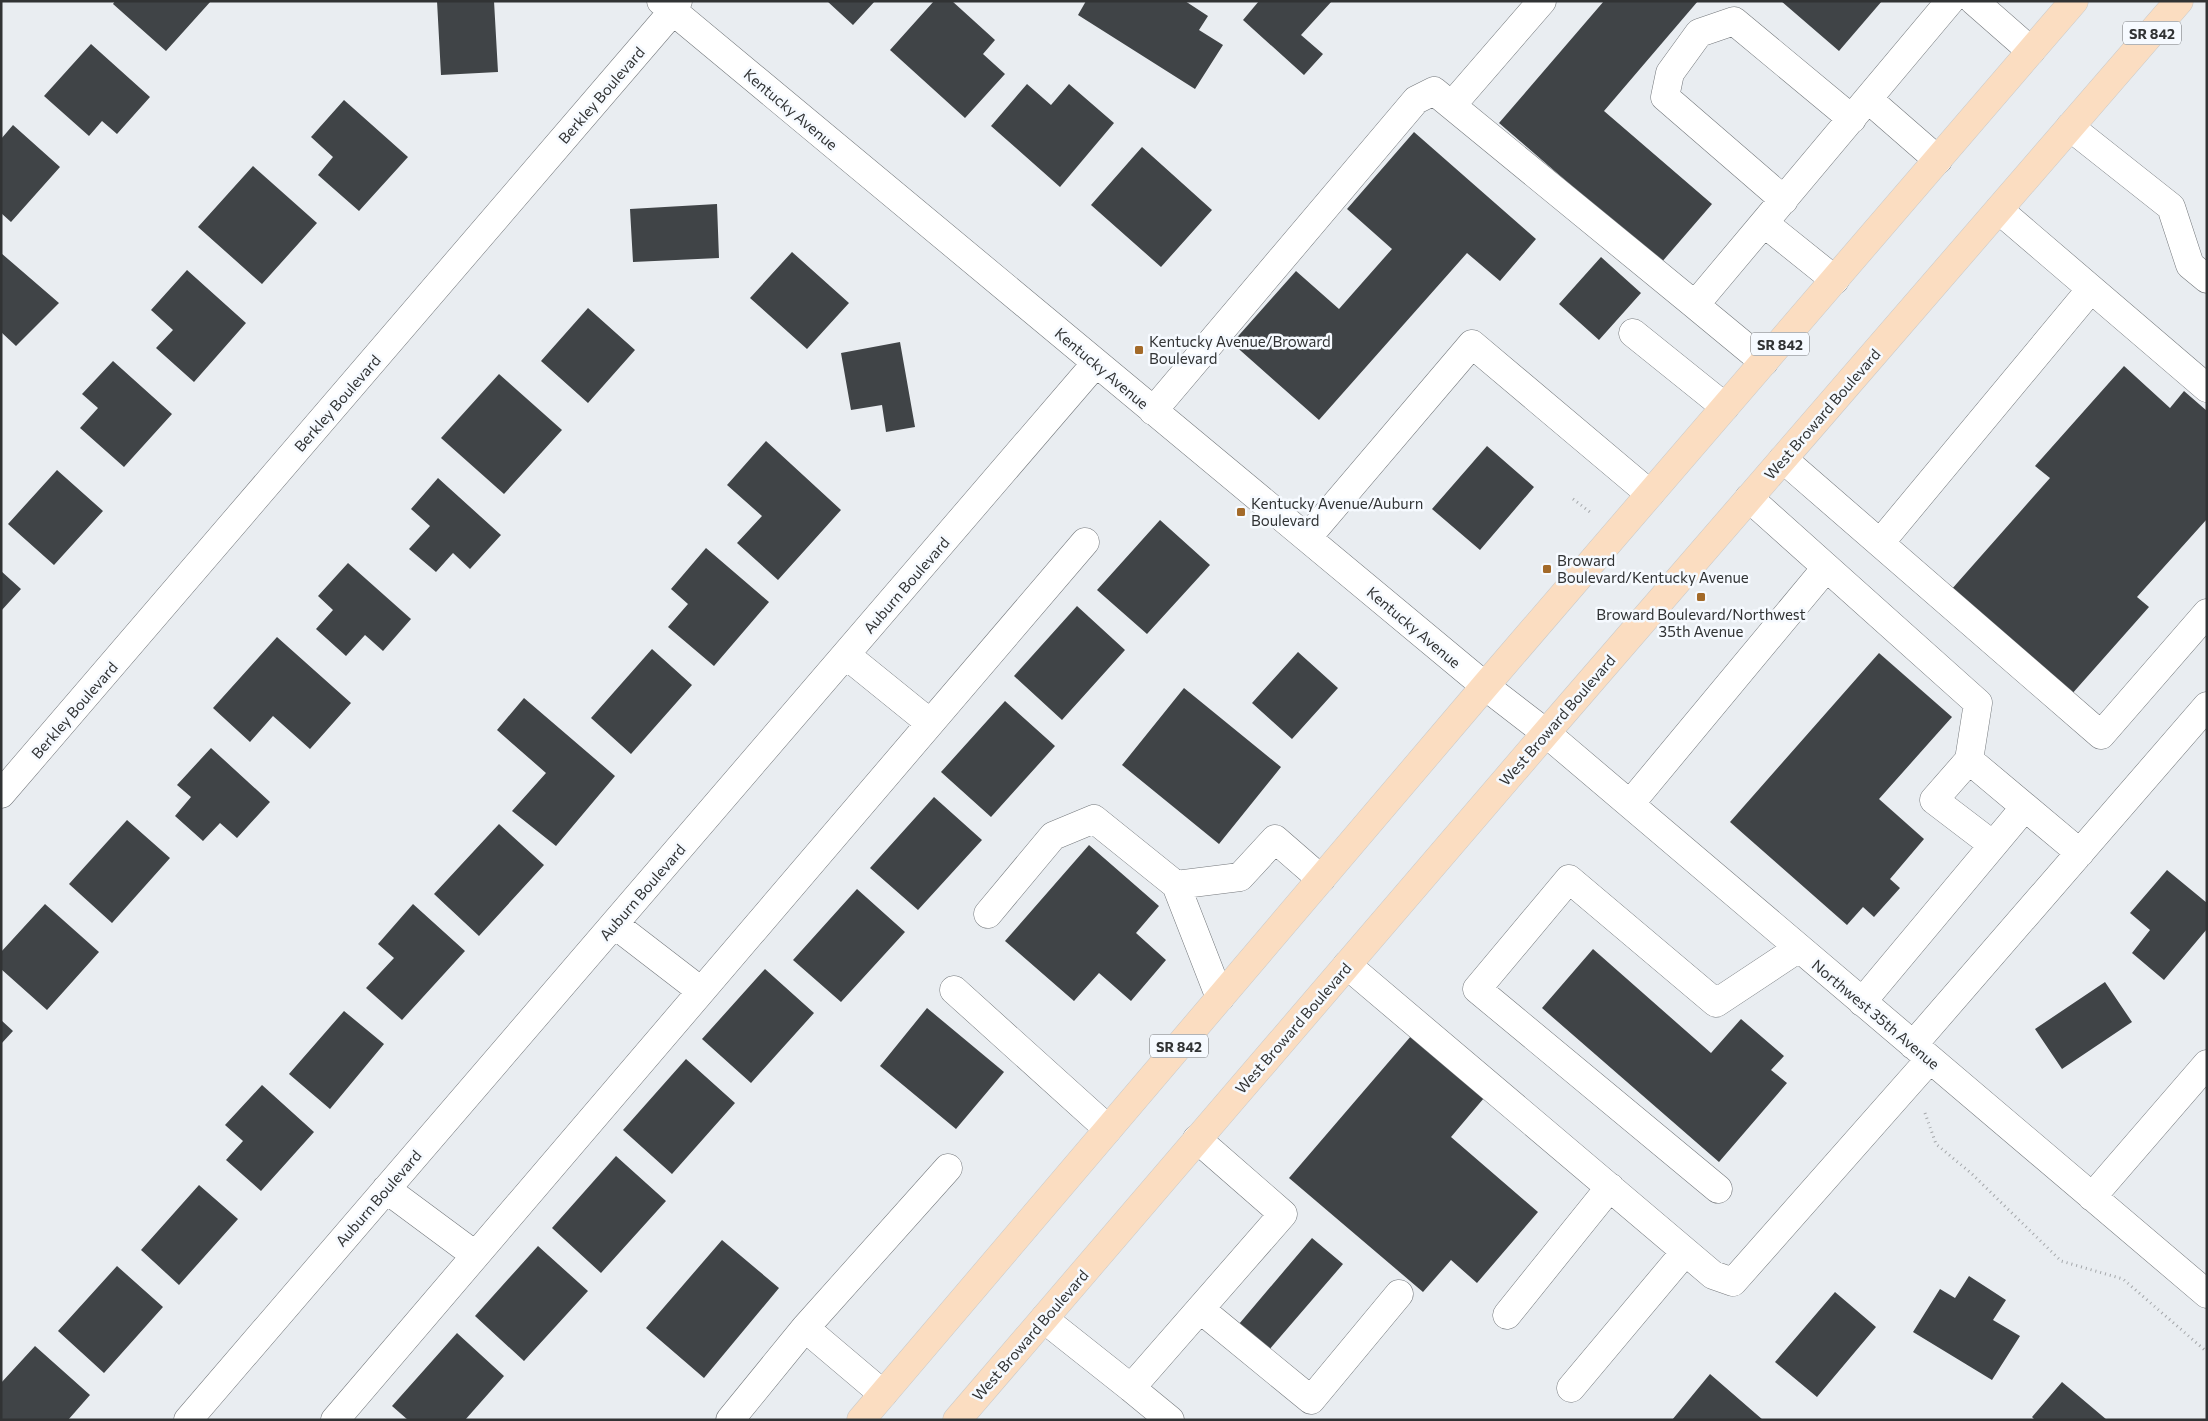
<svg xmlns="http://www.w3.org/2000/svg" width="2208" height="1421" font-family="Commissioner,sans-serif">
<rect width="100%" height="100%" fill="#e9edf1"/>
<path fill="#404447" d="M115,1h96l-45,50 -53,-47z
M437,1h57l4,71 -57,3z
M827,1h48l-22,24z
M934,1h18l43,39 -12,14 22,20 -40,44 -75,-68z
M1086,1h99l23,15 -9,14 24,15 -28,44 -117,-74z
M1259,1h73l-31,34 22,19 -19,21 -61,-55z
M1604,1h94l-94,110 108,93 -51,59 -162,-140z
M1781,1h101l-43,50z
M91,44l59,53 -33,37 -15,-13 -13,15 -45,-40z
M1027,84l24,21 18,-21 45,39 -54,64 -69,-61z
M344,100l64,57 -49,54 -41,-36 15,-18 -22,-20z
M13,125l47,42 -49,55 -10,-9v-74z
M1414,132l122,107 -36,42 -33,-28 -148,167 -87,-77 64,-72 43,38 53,-60 -45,-40z
M1142,147l70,63 -51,57 -70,-62z
M253,166l64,57 -55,61 -64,-57z
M717,204l2,54 -86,4 -3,-53z
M792,252l57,51 -42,46 -57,-51z
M1,253l58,50 -43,43 -15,-14z
M1601,257l40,36 -42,47 -40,-36z
M187,270l59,53 -52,59 -38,-34 17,-18 -22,-20z
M588,308l47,42 -47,53 -47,-42z
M900,342l15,85 -29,5 -4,-27 -31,5 -10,-57z
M113,361l59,53 -48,53 -44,-39 18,-20 -16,-14z
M2124,366l46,42 14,-17 23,20v108l-70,78 12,10 -78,88 -120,-105 99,-112 -15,-12z
M499,374l63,56 -58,64 -63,-56z
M766,441l75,69 -63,70 -41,-37 25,-27 -35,-31z
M1487,446l47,41 -54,63 -48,-41z
M57,470l46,41 -49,54 -46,-41z
M438,478l63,57 -31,34 -17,-16 -17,19 -27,-23 21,-23 -19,-17z
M1160,520l50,45 -63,69 -50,-44z
M706,548l63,54 -55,64 -46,-39 20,-23 -17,-15z
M348,563l63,56 -28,32 -18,-16 -19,21 -30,-27 17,-19 -15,-14z
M1,571l20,18 -20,22z
M1077,606l48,44 -63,70 -48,-44z
M277,637l74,66 -41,46 -37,-33 -23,26 -37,-34z
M652,649l40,36 -61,69 -40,-36z
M1298,652l40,36 -46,51 -40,-36z
M1879,653l73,64 -73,82 45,40 -34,40 10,9 -26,29 -11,-10 -16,18 -117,-103z
M1184,688l97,79 -62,77 -97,-79z
M524,698l91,78 -59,70 -44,-35 34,-38 -49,-43z
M1005,701l50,45 -64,71 -50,-45z
M211,748l59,54 -33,36 -17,-15 -17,18 -28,-25 16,-19 -14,-12z
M934,797l48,43 -64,70 -48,-42z
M127,820l43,38 -58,65 -43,-39z
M499,824l45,41 -65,71 -45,-42z
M1089,845l70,61 -23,27 30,27 -35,41 -32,-28 -25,28 -69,-60z
M2167,870l40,33v26l-43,51 -32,-27 18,-23 -20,-17z
M857,889l48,43 -64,70 -48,-42z
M45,904l54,48 -52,58 -46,-41v-17z
M413,904l52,47 -63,69 -36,-32 28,-30 -16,-14z
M1593,949l118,104 30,-34 43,37 -13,14 16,13 -68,79 -177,-154z
M765,969l49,44 -63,70 -49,-44z
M2105,982l27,40 -70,47 -27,-40z
M927,1008l77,64 -48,57 -76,-63z
M344,1011l40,33 -54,65 -41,-35z
M1,1020l12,11 -12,13z
M1411,1036l73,62 -33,39 87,75 -61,71 -26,-23 -28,32 -134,-114z
M686,1059l49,44 -63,71 -49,-44z
M262,1085l52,47 -53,59 -35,-31 17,-19 -18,-16z
M616,1156l50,45 -65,72 -49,-45z
M199,1185l39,34 -59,66 -38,-35z
M1312,1238l31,26 -74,86 -30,-26z
M722,1240l57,48 -75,90 -58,-50z
M538,1246l50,45 -64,70 -49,-45z
M117,1266l46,41 -59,66 -46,-42z
M1969,1276l37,24 -13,20 27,16 -28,44 -79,-48 27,-43 15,9z
M1835,1292l41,35 -59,70 -42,-35z
M457,1333l47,43 -39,44h-57l-16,-14z
M35,1346l55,49 -22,25h-67v-37z
M1710,1374l53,46h-91z
M2062,1382l45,38h-72l-3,-3z"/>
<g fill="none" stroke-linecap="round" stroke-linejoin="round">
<g stroke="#74787c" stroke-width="29">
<path id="minor" d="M661,1l824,685 61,47 661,561
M1974,1l57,50
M1868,99l70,61
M1452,105l90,-104
M2070,127l101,80 19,58 17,14
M1784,200l-119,-103 5,-24 29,-40 35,-12 118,98
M1999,210l208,178
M1764,223l71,57
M1633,333l92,74
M1764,362l-69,-57 255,-304
M1153,411l263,-311 18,-9 261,214
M1783,459l318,276 106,-122
M1749,498l229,205 -9,57 111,93
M1307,538l165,-194 178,150
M1880,543l211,-254
M846,655l84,68
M1969,760l-35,40 59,45
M1,794l672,-783 5,-10
M1630,804l196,-236
M1176,885l44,113
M988,914l65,-78 41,-17 82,66 64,-8 35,-38 46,40
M614,924l87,67
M1347,965l366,310 20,7 197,-223
M954,990l154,139
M1862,1002l163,-195
M1913,1045l294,-339
M386,1189l89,66
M1718,1189l-241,-200 92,-110 147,124 83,-55
M2092,1197l115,-133
M1200,1309l111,91 88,-106
M1507,1315l103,-128
M1044,1319l87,69 152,-174 -86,-75
M805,1328l143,-160
M1131,1388l39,32
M1571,1388l114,-136
M188,1420l908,-1057
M335,1420l750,-878
M730,1420l75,-92 78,66"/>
</g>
<g stroke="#c9caca" stroke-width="29">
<path id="major" d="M861,1420l624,-734 589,-685
M957,1420l589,-687 633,-732"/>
</g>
<path stroke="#a4a7aa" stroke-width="3" stroke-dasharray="1 4" stroke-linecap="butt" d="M1573,499l17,13
M1925,1113l11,31 36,30 89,87 62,18 84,73"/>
<use href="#minor" stroke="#fff" stroke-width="28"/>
<use href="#major" stroke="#fbddc1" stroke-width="28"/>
</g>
<g fill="#a36a29" stroke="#f6faff" stroke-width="2">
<rect x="1134" y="345" width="10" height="10" rx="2.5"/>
<rect x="1236" y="507" width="10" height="10" rx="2.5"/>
<rect x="1542" y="564" width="10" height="10" rx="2.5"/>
<rect x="1696" y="592" width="10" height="10" rx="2.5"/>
</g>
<g text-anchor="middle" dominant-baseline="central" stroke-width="5" stroke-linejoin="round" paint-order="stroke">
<g fill="#f6faff" stroke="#6c6f71" stroke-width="1">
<rect x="2123" y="21.5" width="58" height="23" rx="4"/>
<rect x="1751" y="332.5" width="58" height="23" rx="4"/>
<rect x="1150" y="1034.5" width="58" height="23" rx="4"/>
</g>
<g font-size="14" font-weight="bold" fill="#313334">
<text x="2152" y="33">SR 842</text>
<text x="1780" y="344">SR 842</text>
<text x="1179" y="1046">SR 842</text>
</g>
<g font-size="15" fill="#313334" stroke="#f6faff">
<text transform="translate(601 95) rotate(-49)">Berkley Boulevard</text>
<text transform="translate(791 109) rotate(40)">Kentucky Avenue</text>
<text transform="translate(1102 368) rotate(40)">Kentucky Avenue</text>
<text transform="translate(337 403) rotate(-49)">Berkley Boulevard</text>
<text transform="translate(1822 414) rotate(-49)">West Broward Boulevard</text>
<text transform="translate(906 585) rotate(-49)">Auburn Boulevard</text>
<text transform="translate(1414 627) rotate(40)">Kentucky Avenue</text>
<text transform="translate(74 710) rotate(-49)">Berkley Boulevard</text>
<text transform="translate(1557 720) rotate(-49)">West Broward Boulevard</text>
<text transform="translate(642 892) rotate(-49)">Auburn Boulevard</text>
<text transform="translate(1876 1014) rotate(40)">Northwest 35th Avenue</text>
<text transform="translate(1293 1028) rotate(-49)">West Broward Boulevard</text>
<text transform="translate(378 1198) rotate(-49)">Auburn Boulevard</text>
<text transform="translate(1030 1335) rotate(-49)">West Broward Boulevard</text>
</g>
<g font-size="15" fill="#313334" stroke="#f6faff" text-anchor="start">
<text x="1149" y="341">Kentucky Avenue/Broward<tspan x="1149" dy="17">Boulevard</tspan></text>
<text x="1251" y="503">Kentucky Avenue/Auburn<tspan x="1251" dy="17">Boulevard</tspan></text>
<text x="1557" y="560">Broward<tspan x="1557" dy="17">Boulevard/Kentucky Avenue</tspan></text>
<text x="1701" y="614" text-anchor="middle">Broward Boulevard/Northwest<tspan x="1701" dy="17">35th Avenue</tspan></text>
</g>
</g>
<rect width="2208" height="1421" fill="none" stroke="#313334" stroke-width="5"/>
</svg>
